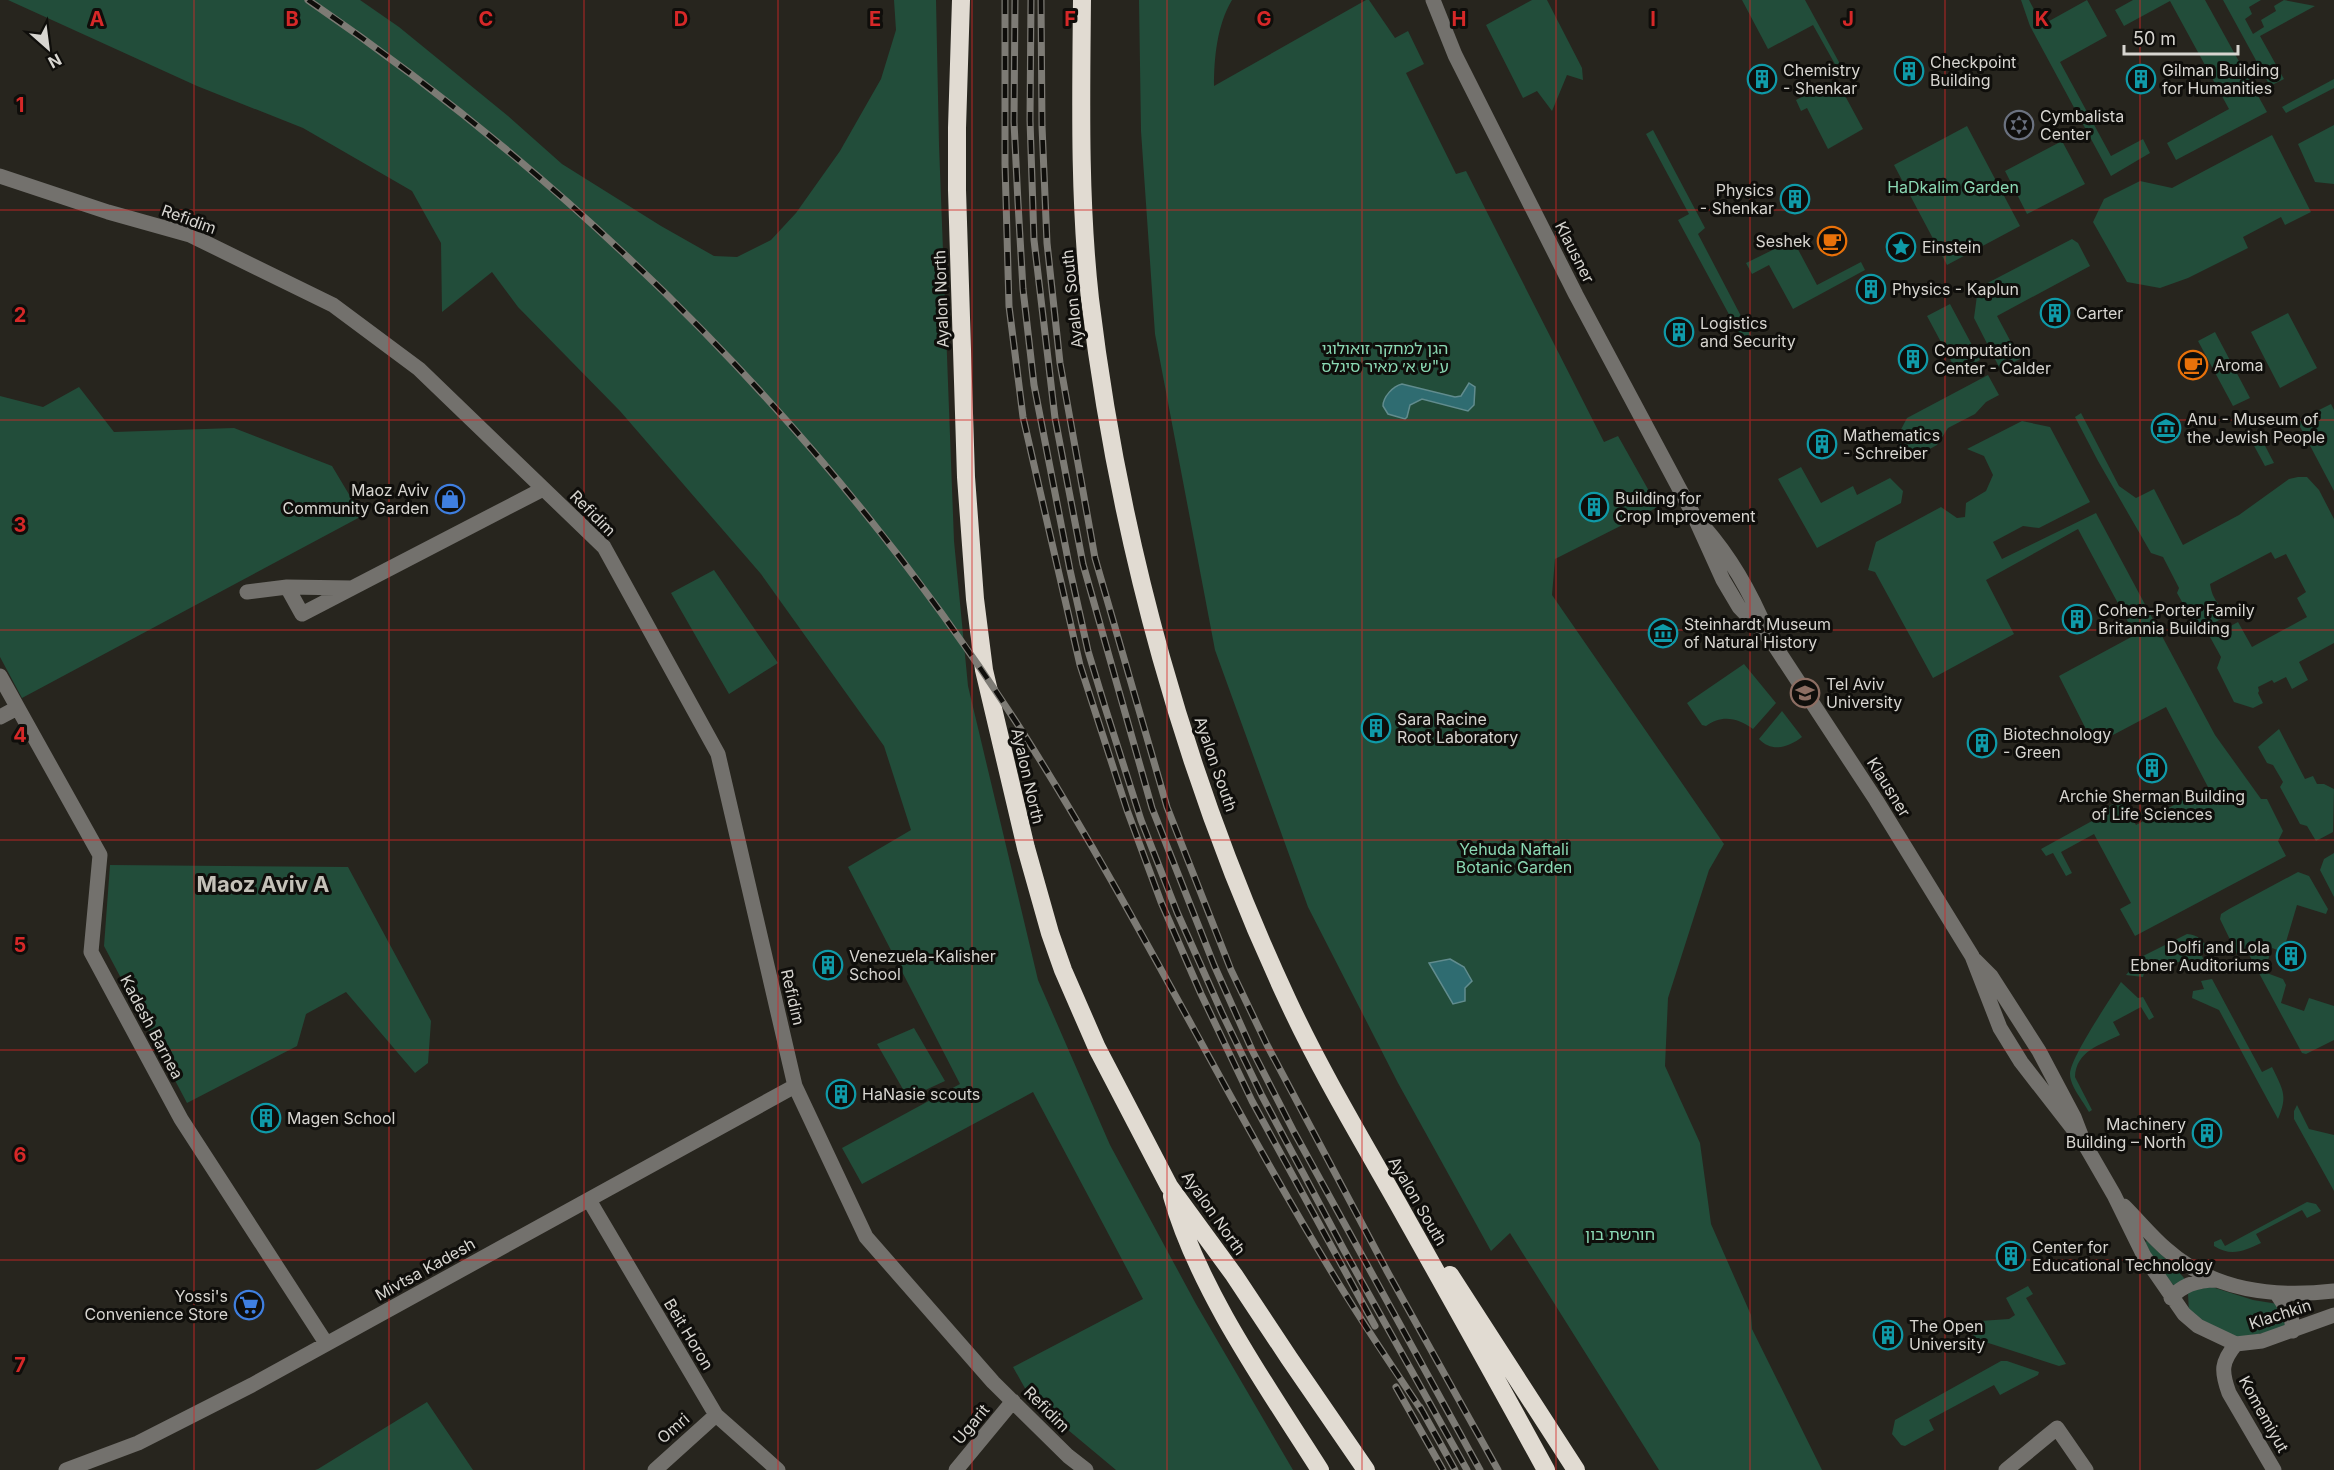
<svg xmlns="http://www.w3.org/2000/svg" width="2334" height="1470" font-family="Inter,'Noto Sans Hebrew',sans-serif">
<rect width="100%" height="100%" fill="#27251e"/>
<path fill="#224d3a" d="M8,0h352l39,27 109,89 54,48 99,62 53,30 23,1 34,-17 25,-27 44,-62 41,-72 15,-49 -2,-30h42l3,145 15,396 14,145 70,294 72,165 86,159 97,166h-177l-85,-71 -18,-32 130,-68 -110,-207 -171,92 -20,-36 118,-64 -112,-217 63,-37 -27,-84 -123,-172 -141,-163 -102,-104 -26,-35 -50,40 -1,-69 -29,-52 -109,-63 -106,-42z
M1139,0h93c-15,25 -18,58 -18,86l152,-86h3l26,38 13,-7 16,33 -18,9 50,101 10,-3 138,271 14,-6 40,71 -103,52 -3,36 172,249 -15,26 -41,128 -3,68 35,77 11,81 40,91 1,14 70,141h-163l-149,-237 -19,18 -93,-168 -90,-176 -93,-257 -60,-316 -14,-203z
M1532,0h15l35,68 1,12 -16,-5 -15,36 -15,-20 -14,7 -37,-73z
M1742,0h63l35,64 -4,2 -23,-41 -45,24z
M2021,0h8l13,25 45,-25 20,36 -47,26 51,94 32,-17 7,14 -39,23 -81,-150z
M2133,0h72l62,112 -91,48 -9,-17 62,-34 -59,-108 -46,25 -9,-16z
M2223,0h38l-12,7 3,7 -7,5 8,15 11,-7 -3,-7 15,-9 -2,-5 10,-6 31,6 -55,30 24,43 -14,7z
M1836,79l27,50 -35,20 -21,-41 -6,3 -5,-11z
M2334,79v9l-48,25 -4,-6z
M2334,125v59l-19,-2 -17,-38z
M1967,126l53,100 -73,39 -53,-100z
M1653,130l52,98 -7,6 55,105 -8,5 -67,-124 11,-6 -43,-80z
M2272,135l39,77 -26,13 -4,-8 -38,20 5,11 -60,30 -28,10 -33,-6 -34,-60 11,-23 36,-18 32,7z
M2062,141l23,43 -58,30 -22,-43z
M2072,239l6,4 12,23 -93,50 23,43 -20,10 -26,-51 4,-30z
M1793,240l24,45 44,-23 4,8 -72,39 -24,-44 -17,9 -6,-11z
M1950,304l30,56 -23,12 -30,-56z
M2288,313l29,55 -37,20 -29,-56z
M2215,332l35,66 -17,8 -35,-65z
M1988,375l11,20 -13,7 -11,12 -27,14 -11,17 -29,16 -12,-22 11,-21z
M79,387l35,45 120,-4 98,38 30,50 -340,182 -22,-41v-261l43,11z
M2331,404l3,6v81l-37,-70z
M2081,413l38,73 17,12 18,-9 29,56 56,-30 50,-36 9,-2h9l12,13 15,29v124l-35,19 9,18 -16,9 -6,-12 -12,6 -2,-3 -14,7 1,4 -1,2 5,10 -10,5 -19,-6 -17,-34 4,-11 -11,-20 28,-15 14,25 55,-30 -10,-19 9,-6 -20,-38 -11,5 -4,-7 -61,32c3,18 9,18 17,32l-23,12 -2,-5h-8l-17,-30 2,-5 -16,-31 -12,-4 -53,-92 -23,-44z
M2022,421l28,6 40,75 -51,26 -16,-2 -30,16 9,17 94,-46 119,222 46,64h6l16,32 -5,10 8,15 -151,80 -15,-27 11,-6 -37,-69 -33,18 11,21 -6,3 -13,-23 -7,3 -5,-7 51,-28 17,-15 13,-6 14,25 72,-38 -42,-80 -72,38 -35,-69 76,-41 -57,-106 -92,51 28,54 -81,44 -58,-106 -7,-2 8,-28 65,-35 16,11 8,-1 1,-14 20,-12 7,-16 -9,-19 -17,-7z
M2261,438l13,25 -9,3 -13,-24z
M1801,467l20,36 32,-17 4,9 33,-17 13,13 -2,12 -84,45 -39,-69z
M714,570l64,93 -49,31 -58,-101z
M1744,664l32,39 -23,26c-15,-11 -31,-15 -47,-3l-4,-1 -15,-22z
M1782,711l20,26c-13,10 -30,16 -43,2z
M2279,729l26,50 8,-3 4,8h7l10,5 -1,43 -17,9 -9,-15 -7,-2 -20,-37 3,-5 -10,-17 -6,-2 -9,-16z
M2334,853v44l-14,-27 4,-11z
M110,865l238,2 83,154 -3,42 -13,10 -69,-81 -40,22 -9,32 -110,57 -83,-157z
M2298,872l11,4 19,33 -2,5 -29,-9 -14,47 -11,-4 -8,24 19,7 3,6 -5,18 23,8 5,-13 25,8v34l-28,14 -4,-1 -56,-104 -9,5 -17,-35 1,-5 8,-5z
M2187,934c11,1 16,6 22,16l-8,4 6,12 -14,5 3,-11 -50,6 -3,11 -17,-2 15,-18z
M2212,979l50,93 10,-5c11,23 16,28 6,52l-59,-109 -27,-12 1,-7 11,-2 -3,-8z
M2121,982l17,16 5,-1 11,20 -5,3 -8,-13 -28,15 7,13c-20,10 -44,16 -45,42l17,33 -3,2c-6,-11 -19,-26 -19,-38 0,-16 41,-76 51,-92z
M914,1028l31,53 -37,17 -31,-54z
M2297,1105l12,24 25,6v56l-40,-72v-8z
M2307,1202l9,2 5,7 -14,7 -5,-8 -46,24 5,9c-17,8 -30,14 -47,3v-4l7,-3 4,7z
M2147,1241c7,7 36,33 38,39l-10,7 -18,-22 -12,-23z
M2028,1286l5,8 -7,4 40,66 -7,2 -83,-27 -7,-11 11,-7 29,-2 6,-4 -9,-17z
M2212,1287l41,13 25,4 9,25 -52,9 -46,-25 -1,-19 3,-4z
M2001,1361h6l32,11 -1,3 -38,20 -6,-10 -65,35 5,10 -29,16 -4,-1 -9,-11 3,-14z
M427,1402l46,68h-158l3,-1z"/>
<path fill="#2f6c71" stroke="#618c8e" stroke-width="1.5" d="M1469,383l6,4 -1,18 -6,6 -46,-12 -12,6 -3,12 -2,2 -17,-5 -5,-8c0,-9 10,-20 19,-22l53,13 6,-1z
M1450,959l14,8 8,14 -7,7v13l-12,3 -24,-41z"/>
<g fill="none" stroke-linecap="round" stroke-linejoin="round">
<path stroke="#73716d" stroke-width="15" d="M1433,0l22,55 121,240 118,221 29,64 16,27 32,33 105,160 96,156 28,72 21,34 63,81
M0,176l108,36 82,23 143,70 86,64 185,178 114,207 77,332 71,151 127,145 75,74 18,14
M1704,527c28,32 47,66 63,105
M352,588l-65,-1 15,27 241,-125
M247,592l40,-5
M0,676l100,179 -9,97 90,167 145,224
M0,717l17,-9
M1975,960l16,16 48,75 35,66 10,26 30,52 30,61 40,58 14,12 38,18 26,-3 72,-26
M589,1200l127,215 62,55
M2124,1206c14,14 27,30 42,43 47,42 107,49 168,42
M2277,1294l14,21 2,16
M2171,1298c11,-13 28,-18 45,-18
M2236,1344c-15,18 -15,27 -7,49l45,77
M66,1470l72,-27 114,-58 543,-299
M655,1470l61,-55
M956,1470l57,-69
M2006,1470l51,-42 29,42"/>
<path stroke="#e1dbd2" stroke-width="18" d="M961,0l-4,128v62l9,287 9,122 9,71 42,178 24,85 13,37 34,78 72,138 65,89 55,83 77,112
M1082,0c-1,99 -3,200 8,299 29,241 95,482 198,702 32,69 71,134 109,201 50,89 100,178 149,268
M1172,1196c26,93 96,192 148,274
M1450,1275l126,195"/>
<g stroke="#7d7b75" stroke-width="7">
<path id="rail" d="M308,0c284,194 532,445 717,736 113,178 204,369 314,548 27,44 56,87 85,130
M1005,0v164l4,142 14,111 57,248 47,145 34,92 40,92 51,107 123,225
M1015,0l-1,122 4,81 5,86 11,96 36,185 18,81 17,56 36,113 36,92 45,101 40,83 82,154 123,220
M1031,0l-1,120 4,120 21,178 28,146 69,244 62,157 38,85 42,82 186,338
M1041,0l1,126 5,117 13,120 35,195 72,249 64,163 36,75 120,226 111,199
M1396,1387l47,83
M1420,1407l35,63"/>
</g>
<use href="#rail" stroke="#0f0e0b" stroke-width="4.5" stroke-dasharray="14" stroke-linecap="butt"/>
</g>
<path fill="none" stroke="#d62828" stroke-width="1.5" stroke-opacity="0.55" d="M194,0v1470M389,0v1470M584,0v1470M778,0v1470M972,0v1470M1167,0v1470M1362,0v1470M1556,0v1470M1750,0v1470M1945,0v1470M2140,0v1470M0,210h2334M0,420h2334M0,630h2334M0,840h2334M0,1050h2334M0,1260h2334"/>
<defs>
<g id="building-ring" transform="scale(1.5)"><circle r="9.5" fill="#0f0e0b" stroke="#0f9aa8" stroke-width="1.5"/><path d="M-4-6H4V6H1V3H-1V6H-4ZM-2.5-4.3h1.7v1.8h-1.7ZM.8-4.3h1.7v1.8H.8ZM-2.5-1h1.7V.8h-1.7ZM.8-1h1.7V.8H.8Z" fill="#0f9aa8"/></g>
<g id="synagogue-ring" transform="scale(1.5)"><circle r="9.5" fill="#0f0e0b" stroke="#6b7280" stroke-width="1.5"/><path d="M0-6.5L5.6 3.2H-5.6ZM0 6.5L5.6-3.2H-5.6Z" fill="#6b7280"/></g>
<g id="cafe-ring" transform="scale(1.5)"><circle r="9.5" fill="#0f0e0b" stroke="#e8710a" stroke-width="1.5"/><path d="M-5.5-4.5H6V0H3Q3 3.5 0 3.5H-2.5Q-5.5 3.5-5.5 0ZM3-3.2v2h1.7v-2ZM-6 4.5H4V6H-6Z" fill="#e8710a"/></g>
<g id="sight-ring" transform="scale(1.5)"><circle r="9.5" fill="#0f0e0b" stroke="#0f9aa8" stroke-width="1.5"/><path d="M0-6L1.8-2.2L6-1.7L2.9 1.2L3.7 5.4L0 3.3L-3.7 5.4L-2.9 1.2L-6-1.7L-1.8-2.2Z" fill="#0f9aa8"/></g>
<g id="museum-ring" transform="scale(1.5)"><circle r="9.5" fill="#0f0e0b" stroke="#0f9aa8" stroke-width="1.5"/><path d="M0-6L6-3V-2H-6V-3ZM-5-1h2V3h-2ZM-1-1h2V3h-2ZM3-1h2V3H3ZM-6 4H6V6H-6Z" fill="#0f9aa8"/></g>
<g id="shop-ring" transform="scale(1.5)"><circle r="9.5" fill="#0f0e0b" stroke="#3f7fe0" stroke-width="1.5"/><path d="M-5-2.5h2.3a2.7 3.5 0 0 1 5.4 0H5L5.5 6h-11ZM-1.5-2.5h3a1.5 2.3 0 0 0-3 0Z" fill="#3f7fe0"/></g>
<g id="university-ring" transform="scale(1.5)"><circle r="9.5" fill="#0f0e0b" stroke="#8d6e63" stroke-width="1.5"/><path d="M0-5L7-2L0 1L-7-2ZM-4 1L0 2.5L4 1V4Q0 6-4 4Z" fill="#8d6e63"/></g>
<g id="supermarket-ring" transform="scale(1.5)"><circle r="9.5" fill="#0f0e0b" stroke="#3f7fe0" stroke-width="1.5"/><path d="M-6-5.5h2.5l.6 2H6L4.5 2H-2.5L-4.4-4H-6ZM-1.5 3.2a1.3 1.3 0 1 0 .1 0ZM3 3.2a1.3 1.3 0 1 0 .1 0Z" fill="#3f7fe0"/></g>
</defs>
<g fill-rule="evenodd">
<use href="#building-ring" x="1909" y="71"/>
<use href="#building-ring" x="1762" y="79"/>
<use href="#building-ring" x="2141" y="79"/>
<use href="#synagogue-ring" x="2019" y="125"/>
<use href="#building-ring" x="1795" y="199"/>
<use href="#cafe-ring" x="1832" y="241"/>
<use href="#sight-ring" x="1901" y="247"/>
<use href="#building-ring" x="1871" y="289"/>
<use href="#building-ring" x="2055" y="313"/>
<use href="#building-ring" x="1679" y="332"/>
<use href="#building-ring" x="1913" y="359"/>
<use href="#cafe-ring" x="2193" y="365"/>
<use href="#museum-ring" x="2166" y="428"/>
<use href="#building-ring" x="1822" y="444"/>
<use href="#shop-ring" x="450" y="499"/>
<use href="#building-ring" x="1594" y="507"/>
<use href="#building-ring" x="2077" y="619"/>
<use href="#museum-ring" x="1663" y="633"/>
<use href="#university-ring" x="1805" y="693"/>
<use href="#building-ring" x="1376" y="728"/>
<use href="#building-ring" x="1982" y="743"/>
<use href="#building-ring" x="2152" y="768"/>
<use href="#building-ring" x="2291" y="956"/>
<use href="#building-ring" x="828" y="965"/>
<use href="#building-ring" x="841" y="1094"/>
<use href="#building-ring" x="266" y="1118"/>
<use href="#building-ring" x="2207" y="1133"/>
<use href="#building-ring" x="2011" y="1256"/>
<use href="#supermarket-ring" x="249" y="1305"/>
<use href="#building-ring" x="1888" y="1335"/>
</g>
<g text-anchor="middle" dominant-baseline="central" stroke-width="6" stroke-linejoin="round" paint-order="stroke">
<g font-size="16" fill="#d7d5d0" stroke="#0f0e0b" text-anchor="start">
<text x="1930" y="62">Checkpoint<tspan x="1930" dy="18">Building</tspan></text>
<text x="1783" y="70">Chemistry<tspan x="1783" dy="18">- Shenkar</tspan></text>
<text x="2162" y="70">Gilman Building<tspan x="2162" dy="18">for Humanities</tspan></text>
<text x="2040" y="116">Cymbalista<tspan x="2040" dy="18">Center</tspan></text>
<text x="1774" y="190" text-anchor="end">Physics<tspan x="1774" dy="18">- Shenkar</tspan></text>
<text x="1811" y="241" text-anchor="end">Seshek</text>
<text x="1922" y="247">Einstein</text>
<text x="1892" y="289">Physics - Kaplun</text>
<text x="2076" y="313">Carter</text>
<text x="1700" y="323">Logistics<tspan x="1700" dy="18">and Security</tspan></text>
<text x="1934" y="350">Computation<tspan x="1934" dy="18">Center - Calder</tspan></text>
<text x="2214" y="365">Aroma</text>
<text x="2187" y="419">Anu - Museum of<tspan x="2187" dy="18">the Jewish People</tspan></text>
<text x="1843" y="435">Mathematics<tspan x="1843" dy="18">- Schreiber</tspan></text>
<text x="429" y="490" text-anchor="end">Maoz Aviv<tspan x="429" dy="18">Community Garden</tspan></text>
<text x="1615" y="498">Building for<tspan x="1615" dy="18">Crop Improvement</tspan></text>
<text x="2098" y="610">Cohen-Porter Family<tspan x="2098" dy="18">Britannia Building</tspan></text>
<text x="1684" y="624">Steinhardt Museum<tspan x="1684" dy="18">of Natural History</tspan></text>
<text x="1826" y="684">Tel Aviv<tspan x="1826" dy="18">University</tspan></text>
<text x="1397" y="719">Sara Racine<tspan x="1397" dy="18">Root Laboratory</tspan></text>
<text x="2003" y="734">Biotechnology<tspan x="2003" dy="18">- Green</tspan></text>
<text x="2152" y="796" text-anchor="middle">Archie Sherman Building<tspan x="2152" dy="18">of Life Sciences</tspan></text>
<text x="2270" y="947" text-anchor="end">Dolfi and Lola<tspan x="2270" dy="18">Ebner Auditoriums</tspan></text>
<text x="849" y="956">Venezuela-Kalisher<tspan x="849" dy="18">School</tspan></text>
<text x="862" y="1094">HaNasie scouts</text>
<text x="287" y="1118">Magen School</text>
<text x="2186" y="1124" text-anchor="end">Machinery<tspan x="2186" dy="18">Building – North</tspan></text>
<text x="2032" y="1247">Center for<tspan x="2032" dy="18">Educational Technology</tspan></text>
<text x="228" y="1296" text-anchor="end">Yossi's<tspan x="228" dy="18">Convenience Store</tspan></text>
<text x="1909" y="1326">The Open<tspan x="1909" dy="18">University</tspan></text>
</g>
<g font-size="16" fill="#8bd9b4" stroke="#0f0e0b">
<text x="1953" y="187">HaDkalim Garden</text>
<text x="1385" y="348">הגן למחקר זואולוגי<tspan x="1385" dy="18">ע"ש א׳ מאיר סיגלס</tspan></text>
<text x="1514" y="849">Yehuda Naftali<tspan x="1514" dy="18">Botanic Garden</tspan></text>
<text x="1620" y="1234">חורשת בון</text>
</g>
<g font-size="16" fill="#d7d5d0" stroke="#0f0e0b">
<text transform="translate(189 219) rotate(20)">Refidim</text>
<text transform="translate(1575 252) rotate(63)">Klausner</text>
<text transform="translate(941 299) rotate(-92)">Ayalon North</text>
<text transform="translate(1072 299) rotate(-96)">Ayalon South</text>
<text transform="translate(593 513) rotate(45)">Refidim</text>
<text transform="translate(1216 764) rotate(71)">Ayalon South</text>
<text transform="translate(1028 776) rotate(77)">Ayalon North</text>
<text transform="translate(1889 787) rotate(58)">Klausner</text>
<text transform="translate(793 997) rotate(77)">Refidim</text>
<text transform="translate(152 1027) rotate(62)">Kadesh Barnea</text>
<text transform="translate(1418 1201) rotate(60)">Ayalon South</text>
<text transform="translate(1214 1213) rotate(55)">Ayalon North</text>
<text transform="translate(425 1269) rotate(-29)">Mivtsa Kadesh</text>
<text transform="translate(2280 1314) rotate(-18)">Klachkin</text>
<text transform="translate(689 1334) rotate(59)">Beit Horon</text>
<text transform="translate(1047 1409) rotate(45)">Refidim</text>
<text transform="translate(2264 1414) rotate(61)">Komemiyut</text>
<text transform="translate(971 1424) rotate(-50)">Ugarit</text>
<text transform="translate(673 1428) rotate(-41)">Omri</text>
</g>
<g font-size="22" font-weight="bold" fill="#c4c1b8" stroke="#0f0e0b">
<text x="263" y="884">Maoz Aviv A</text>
</g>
</g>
<g font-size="20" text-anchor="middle" font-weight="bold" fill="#d62828" stroke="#0f0e0b" stroke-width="6" stroke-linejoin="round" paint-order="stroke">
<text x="97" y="26">A</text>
<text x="292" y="26">B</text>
<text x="486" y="26">C</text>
<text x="681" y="26">D</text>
<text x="875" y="26">E</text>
<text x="1070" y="26">F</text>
<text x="1264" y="26">G</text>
<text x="1459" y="26">H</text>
<text x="1653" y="26">I</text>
<text x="1848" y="26">J</text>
<text x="2042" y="26">K</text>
<text x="20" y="112">1</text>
<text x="20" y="322">2</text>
<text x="20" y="532">3</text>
<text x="20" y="742">4</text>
<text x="20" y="952">5</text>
<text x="20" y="1162">6</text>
<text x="20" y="1372">7</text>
</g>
<g transform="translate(48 48) rotate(152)" stroke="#0f0e0b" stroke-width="4.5" paint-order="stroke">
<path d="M0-4.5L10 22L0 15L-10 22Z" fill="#d7d5d0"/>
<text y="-9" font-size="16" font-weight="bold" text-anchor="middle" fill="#d7d5d0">N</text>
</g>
<path d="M2124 45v9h114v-9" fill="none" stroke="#d7d5d0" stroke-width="3"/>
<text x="2133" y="45" font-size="18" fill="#d7d5d0" stroke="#0f0e0b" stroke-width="4.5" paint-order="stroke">50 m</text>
</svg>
